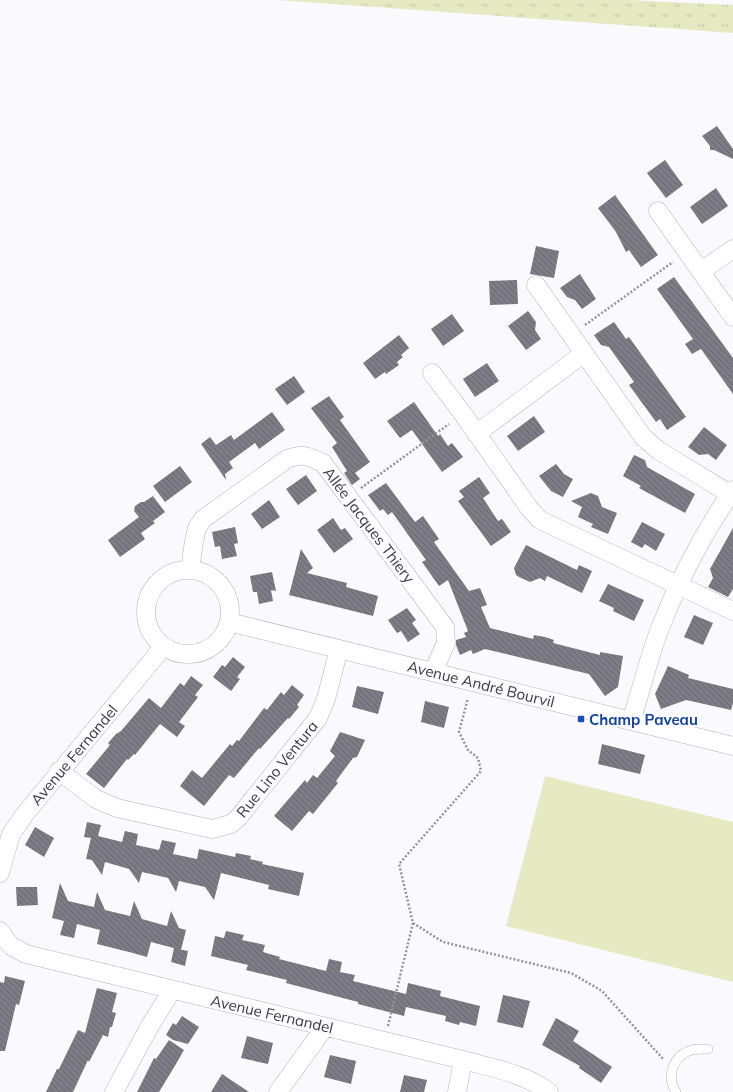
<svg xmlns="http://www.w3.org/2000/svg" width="733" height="1092" font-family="Mulish,sans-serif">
<defs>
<pattern id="grass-tufts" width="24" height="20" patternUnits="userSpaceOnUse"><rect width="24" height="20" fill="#e7e9c2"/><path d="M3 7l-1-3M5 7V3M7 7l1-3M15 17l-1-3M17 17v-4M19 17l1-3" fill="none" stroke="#c7c9a8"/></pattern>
<pattern id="building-back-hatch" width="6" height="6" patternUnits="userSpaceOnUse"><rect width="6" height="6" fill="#7d7b85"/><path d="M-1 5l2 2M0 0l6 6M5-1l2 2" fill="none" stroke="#68666e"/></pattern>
</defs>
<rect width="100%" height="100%" fill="#faf9fe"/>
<path fill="url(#grass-tufts)" d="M277,0h351l105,5v28z"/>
<path fill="#e7e9c2" d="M545,776l188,46v160l-227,-56z"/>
<path fill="url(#building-back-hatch)" d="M717,126l16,23v10l-19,-9h-4v-4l-8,-10z
M665,160l18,25 -17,13 -19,-25z
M716,188l12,18 -26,18 -12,-17z
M615,195l43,60 -17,12 -12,-17 -3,2 -10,-20 -18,-24z
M536,246l23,5 -5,27 -24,-4z
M580,274l16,25 -14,10 -7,-9 -8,-3 -7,-9z
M674,277l59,81v36l-32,-45 -9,5 -7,-10 8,-5 -36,-50z
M517,280l1,24 -28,1 -1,-24z
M528,311l8,11 -1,8 6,9 -15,11 -18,-24z
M452,314l12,17 -21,15 -12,-17z
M614,322l12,17 3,-2 57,80 -19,13 -7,-11 -4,3 -27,-37 5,-3 -25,-35 -8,-2 -7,-10z
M399,335l10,13 -8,7 2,2 -6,5 2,3 -13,9 -1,-2 -10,7 -12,-16z
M487,363l12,18 -24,16 -12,-18z
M294,376l11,16 -18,13 -12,-16z
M329,396l15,21 -4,3 30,42 -15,11 5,6 -8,6 -8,-12 3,-2 -15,-24 5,-4 -26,-35z
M414,402l24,34 2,-2 8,12 4,-3 11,14 -21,15 -30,-42 -12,8 -13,-17z
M272,412l13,18 -26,19 -4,-6 -26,19 4,6 -8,6 1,6 -25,-36 9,-7 6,8 15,-10 3,5z
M534,416l11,16 -27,19 -11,-15z
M704,427l23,18 -11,15 -8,-6 -9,1 -11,-8z
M634,455l11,5 2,7 48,27 -10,19 -46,-25 2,-2 -18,-10z
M556,464l8,10 9,5 -10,18 -12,-6 -12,-15z
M180,466l12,16 -27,20 -12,-16z
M306,475l11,16 -19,14 -12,-16z
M479,477l11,16 -7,5 15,23 4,-2 9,13 -20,14 -33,-45 6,-4 -5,-6z
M386,483l29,39 8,-6 16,23 -5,3 35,49 11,-3 7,17 -6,2 9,21 43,11 1,-4 11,2 9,3 -1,3 47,12v-3l23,4 -5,31 -13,9 -16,-22 -104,-25 -12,5 -2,-4 -11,5 -4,-10v-5l10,-3 -2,-4 4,-2 -20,-51 -9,6 -17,-24 4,-2 -34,-48 -4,3 -5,-6 -3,2 -12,-16z
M591,493l7,3 4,11 15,6 -9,21 -17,-7 2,-3 -15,-7 4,-10 -11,-6z
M153,496l12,16 -12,9 2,2 -14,10 4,6 -25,18 -12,-17 31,-23 -5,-6 1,-5 6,-4h3z
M269,500l11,17 -18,12 -11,-15z
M333,518l8,12 4,-2 8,11 -19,14 -17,-23z
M642,522l23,12 -9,17 -11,-7 -3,4 -11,-6z
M235,527l3,16 -4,1 3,12 -15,3 -2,-13 -5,1 -3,-15z
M733,528v61l-5,8 -20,-10 5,-9 -3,-9z
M526,545l51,25 2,-5 13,6 -10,22 -35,-17 -2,5 -5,-3 -10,4 -11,-5 -3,-2 -2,-7z
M301,549l12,19 -6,5 40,10 -1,4 32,9 -5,20 -84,-21z
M272,572l4,19 -5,-1 2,11 -14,3 -2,-12h-4l-3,-16z
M608,584l36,16 -10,21 -21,-10 1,-3 -15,-7z
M407,608l9,12 -4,3 8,11 -12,8 -7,-11 -4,2 -9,-13z
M694,615l19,8 -10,22 -19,-8z
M233,657l12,10 -8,10 3,2 -9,12 -18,-14 9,-12 3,2z
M668,666l21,9 -1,3 45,11v14l-2,7 -45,-10 -25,9 -6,-15z
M191,676l12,9 -8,10 3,2 -19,25 6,4 -8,11 -17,-13 -25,31 -1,-1 -6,6 -1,-1 -23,29 -18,-14 24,-29 -2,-2 8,-9 5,-3 28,-33 12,10 19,-25 4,3z
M292,685l12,10 -7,10 2,2 -10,12 -1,-1 -28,31 -1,-1 -25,30 -5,-3 -25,31 -24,-20 12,-16 10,8 28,-34 2,2 5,-6 2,1 25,-33 3,2 14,-18 3,3z
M357,686l27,6 -6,22 -26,-7z
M425,701l24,6 -5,21 -23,-6z
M340,732l25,8 -8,17 -4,1 -17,23 2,2 -25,31 -4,-3 -17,20 -18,-15 31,-36 2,3 6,-8 4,3 18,-22 -5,-5z
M602,744l43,11 -5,19 -42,-10z
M87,822l14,3 -3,11 24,6 3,-11 13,3 -2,11 23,5 3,-10 14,3 -3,11 24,5 2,-10 36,8 1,-4 15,3 -1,3 13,3 -1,2 42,9 -5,23 -31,-7 1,-4 -48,-12 -7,27 -9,-13 -26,-6 -3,11 -8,-14 -26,-6 -3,11 -10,-14 -24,-7 -3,13 -10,-15 -6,-1 5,-21 -7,-1z
M35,827l19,11 -10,19 -19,-12z
M60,883l8,18 26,6 3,-15 8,18 25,6 4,-15 8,18 25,7 4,-15 8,17 7,2 -5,20 -30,-8 -4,15 -14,-4 -36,-9 3,-14 -23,-6 -3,14 -14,-3 4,-14 -12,-3z
M16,887h21l1,18 -21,1z
M226,931l18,4 -2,5 23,5 -2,7 17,5 -1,2 47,12 3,-12 13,3 -2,10 15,3 -2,6 53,13 2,-11 33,8 -1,5 40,10 -4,20 -16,-4 -1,3 -14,-4 1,-5 -40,-9 -2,9 -46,-12v-2l-72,-19 1,-3 -41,-10 2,-5 -37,-9 4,-20 9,2z
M174,948l14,3 -3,15 -14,-4z
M5,976l20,5 -6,24 -3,-1 -11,47h-5v-69l4,1z
M97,988l20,5 -5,19 4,1 -4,14h-2l-2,10 -5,-2 -14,27 -1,-2 -15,32h-27l11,-23h2l19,-39 7,3z
M503,995l27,6 -7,27 -26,-6z
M182,1016l17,11 -11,17 -15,-4 -7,-5 7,-12 3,2z
M556,1018l23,13 -6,10 39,26 -11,16 -22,-15 1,-2 -38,-21z
M247,1036l26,7 -5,21 -27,-6z
M169,1040l15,10 -8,14 -17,28h-22l17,-34 2,1z
M330,1055l26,6 -5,23 -27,-7z
M222,1074l27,18h-38z
M404,1075l23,5 -3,12h-24z"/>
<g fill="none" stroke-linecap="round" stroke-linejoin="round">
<g stroke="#b5b2bd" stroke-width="10">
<path id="lane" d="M676,1092c-10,-16 -3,-37 16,-42 5,-1 11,-1 16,-1"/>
</g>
<g stroke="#b5b2bd" stroke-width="19">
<path id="street" d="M658,211l75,106
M701,271l32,-22
M536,285l107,152 15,13 75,46
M432,373l31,41 66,94 11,12 193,91
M476,434l107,-80
M190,570l4,-29 3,-13 6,-9 84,-60c18,-6 20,-3 36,4l122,164 1,16 -13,29
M146 612a42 42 0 1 1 84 0a42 42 0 1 1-84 0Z
M229,622l504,124
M631,721c10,-30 17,-61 28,-90 19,-49 44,-98 74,-141
M59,771l37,28 21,9 95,21 19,-5 7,-6 80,-100 8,-19 13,-50
M0,873l11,-39 14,-20 139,-168
M0,931l11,15 15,8 437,106c29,8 61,13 86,32
M114,1092l36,-66 22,-36
M278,1092l47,-65
M457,1092l6,-32"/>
</g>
<path stroke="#969499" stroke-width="2.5" stroke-dasharray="2 2" stroke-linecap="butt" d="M585,325l88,-63
M361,488l88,-64
M413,923l30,19 128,31 31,18 62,69
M388,1026l25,-103 -14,-59 82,-93 -3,-13 -10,-8 -9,-18 9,-34"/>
<use href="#lane" stroke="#fff" stroke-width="9"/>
<use href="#street" stroke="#fff" stroke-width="18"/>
</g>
<rect fill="#1a4fb4" stroke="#faf9fe" stroke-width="1.5" x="577" y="715" width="8" height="8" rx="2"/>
<g text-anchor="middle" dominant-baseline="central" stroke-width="4" stroke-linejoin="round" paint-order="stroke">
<g font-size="15" fill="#3b393e" stroke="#faf9fe">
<text transform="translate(369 525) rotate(53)">Allée Jacques Thiery</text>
<text transform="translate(481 684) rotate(14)">Avenue André Bourvil</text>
<text transform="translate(74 755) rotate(-50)">Avenue Fernandel</text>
<text transform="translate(277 769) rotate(-51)">Rue Lino Ventura</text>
<text transform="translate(272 1014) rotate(13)">Avenue Fernandel</text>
</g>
<g font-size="15" font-weight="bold" fill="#164399" stroke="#faf9fe" text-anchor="start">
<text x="589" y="719">Champ Paveau</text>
</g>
</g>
</svg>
